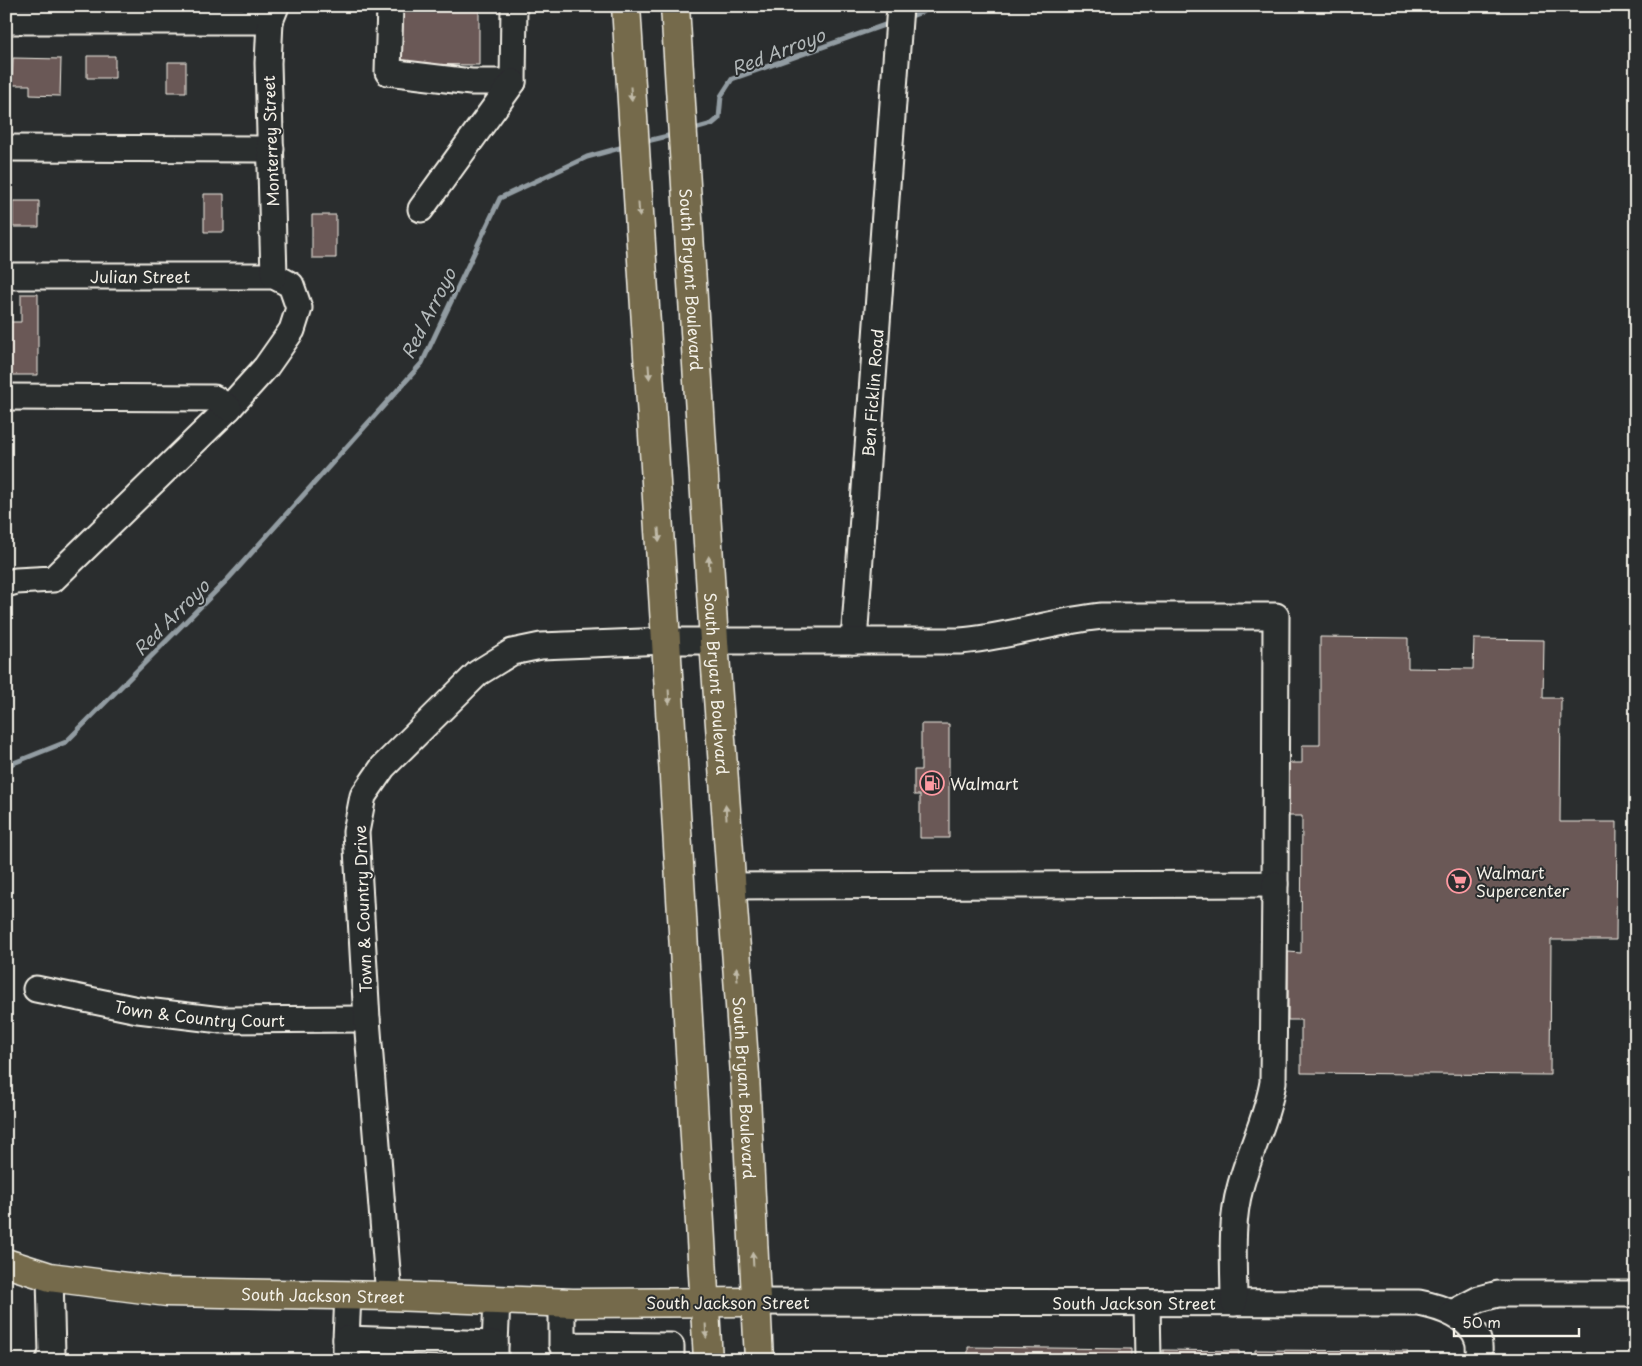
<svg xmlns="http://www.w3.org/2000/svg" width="1642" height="1366" font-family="'Playpen Sans',sans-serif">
<rect width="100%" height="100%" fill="#2a2d2e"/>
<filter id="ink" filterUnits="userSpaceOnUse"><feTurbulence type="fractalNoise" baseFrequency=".02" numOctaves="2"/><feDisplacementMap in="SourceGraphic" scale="10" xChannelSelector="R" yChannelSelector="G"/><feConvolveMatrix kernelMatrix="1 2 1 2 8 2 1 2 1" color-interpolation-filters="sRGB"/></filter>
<g filter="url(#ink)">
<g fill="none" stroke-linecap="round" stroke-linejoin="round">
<path stroke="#929ca2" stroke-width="5" d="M906,18l32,-12
M691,130l21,-6 7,-6 2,-22 11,-17 161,-57
M643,142l33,-8
M6,766l60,-24 162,-163 194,-216 78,-165 87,-41 40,-11"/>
</g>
<path fill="#6b5957" stroke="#f4f1e8" d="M397,6h82v59l-83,-1z
M87,56h28v22h-28z
M13,58l48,1 -1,37 -30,-1v-10h-18z
M168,62h18v30h-18z
M204,194h20v38h-20z
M13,201h26v26h-26z
M312,215h24v43h-24z
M21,294h17v81h-32v-53h15z
M1320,637l88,1v30l65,1 1,-30 70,1 -1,58h18l-1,124h57l-1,118h-65l-1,135 -249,-2v-53h-13v-68l13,1 1,-137h-14v-53h14v-18h18z
M921,724h28v114h-29v-43h-6v-25h7z
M968,1347l163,2v11h-163z
M1163,1350l76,1v9h-76z
M1255,1350l152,1v9h-152z
M97,1359l99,1h-99z"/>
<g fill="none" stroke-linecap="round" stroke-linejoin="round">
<g stroke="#f4f1e8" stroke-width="29">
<g id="minor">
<path d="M390,6l-2,66 83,10h42l1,-76"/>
<path d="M6,21h264"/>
<path d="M6,148l265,1"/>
<path d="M421,209l92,-127"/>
<path id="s1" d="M6,276h268l17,9 8,23 -7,22 -26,37 -37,41 -176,171 -37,2 -10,3"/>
<path d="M274,276l-6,-213 2,-42 6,-15"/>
<path d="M6,397l208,1 15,10"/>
<path id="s2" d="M854,641l46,-635"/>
<path id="s3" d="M36,989l102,21 83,10 146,-1"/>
<path d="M389,1296l-22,-277 -11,-187 7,-36 20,-29 95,-94 34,-21 29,-6 125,-5h294c49,-4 94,-20 142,-25h174l-1,268 -544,2"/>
<path d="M562,1302v43l109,1v14"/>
<path id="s4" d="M755,1302l664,1c21,4 52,14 59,37 2,6 1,13 1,20"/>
<path d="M1147,1303l1,57"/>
<path d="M1234,1303c0,-38 -4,-79 6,-115 9,-36 27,-69 33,-106l2,-198"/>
<path d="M1452,1313l27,-14 19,-5h138"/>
<path d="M346,1339l2,-44"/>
<path d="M495,1344l2,-44"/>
<path d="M49,1360l3,-7 -2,-76"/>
<path d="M346,1360v-21l149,5v16"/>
</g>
</g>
<g stroke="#f4f1e8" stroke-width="31">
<g id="major">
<path d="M626,6l40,635 42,719"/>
<path id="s5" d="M675,6l39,635 31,434 14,285"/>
<path id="s6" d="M6,1263l44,14 117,15 222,4 184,7 182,-1"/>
</g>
</g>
<use href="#minor" stroke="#2a2d2e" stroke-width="25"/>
<use href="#major" stroke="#756b4b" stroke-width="28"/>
</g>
<defs><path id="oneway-solid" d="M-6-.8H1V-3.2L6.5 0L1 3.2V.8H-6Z" transform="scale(1.25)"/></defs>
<g fill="#c1bba9">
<use href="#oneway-solid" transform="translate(631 94) rotate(86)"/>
<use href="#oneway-solid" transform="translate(639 210) rotate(86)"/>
<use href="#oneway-solid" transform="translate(649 372) rotate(86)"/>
<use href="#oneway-solid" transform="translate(659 535) rotate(86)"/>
<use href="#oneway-solid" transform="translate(709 563) rotate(-93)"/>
<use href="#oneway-solid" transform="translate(669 697) rotate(87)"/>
<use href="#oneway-solid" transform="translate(726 812) rotate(-94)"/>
<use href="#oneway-solid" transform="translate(737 974) rotate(-94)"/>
<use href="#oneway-solid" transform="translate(753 1259) rotate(-93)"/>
<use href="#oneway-solid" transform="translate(706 1331) rotate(87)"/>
</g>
</g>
<defs>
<g id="fuel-ring" transform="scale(1.25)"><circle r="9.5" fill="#2a2d2e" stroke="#ff9aa2" stroke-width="1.5"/><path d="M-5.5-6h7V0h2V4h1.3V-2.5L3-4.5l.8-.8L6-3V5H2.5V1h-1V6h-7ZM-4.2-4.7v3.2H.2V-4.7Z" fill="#ff9aa2"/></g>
<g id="supermarket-ring" transform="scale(1.25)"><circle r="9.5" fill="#2a2d2e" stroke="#ff9aa2" stroke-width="1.5"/><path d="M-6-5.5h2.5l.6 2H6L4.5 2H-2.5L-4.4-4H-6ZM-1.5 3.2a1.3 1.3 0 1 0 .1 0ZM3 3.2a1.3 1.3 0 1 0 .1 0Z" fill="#ff9aa2"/></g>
</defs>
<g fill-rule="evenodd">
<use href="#fuel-ring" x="932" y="783"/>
<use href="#supermarket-ring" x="1459" y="881"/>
</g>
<g text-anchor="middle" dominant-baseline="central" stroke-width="4" stroke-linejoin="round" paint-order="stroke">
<g font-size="16" fill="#f4f1e8" stroke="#2a2d2e">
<text transform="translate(270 141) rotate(-92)">Monterrey Street</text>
<text stroke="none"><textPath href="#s1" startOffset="134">Julian Street</textPath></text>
<text stroke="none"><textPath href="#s5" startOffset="274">South Bryant Boulevard</textPath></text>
<text stroke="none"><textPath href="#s2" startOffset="249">Ben Ficklin Road</textPath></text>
<text stroke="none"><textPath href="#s5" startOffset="679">South Bryant Boulevard</textPath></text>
<text transform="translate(362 909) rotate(-92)">Town &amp; Country Drive</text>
<text stroke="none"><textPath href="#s3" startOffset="166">Town &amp; Country Court</textPath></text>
<text stroke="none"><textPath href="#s5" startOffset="1084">South Bryant Boulevard</textPath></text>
<text stroke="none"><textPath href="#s6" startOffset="320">South Jackson Street</textPath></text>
<text x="728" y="1302">South Jackson Street</text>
<text stroke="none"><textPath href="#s4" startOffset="379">South Jackson Street</textPath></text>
</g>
<g font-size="16" fill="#f4f1e8" stroke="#2a2d2e" text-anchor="start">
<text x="950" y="783">Walmart</text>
<text x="1476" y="872">Walmart<tspan x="1476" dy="18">Supercenter</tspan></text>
</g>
<g font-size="18" font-style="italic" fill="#b2b8b9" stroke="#2a2d2e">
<text transform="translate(778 51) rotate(-21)">Red Arroyo</text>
<text transform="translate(428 313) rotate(-63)">Red Arroyo</text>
<text transform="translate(171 617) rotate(-45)">Red Arroyo</text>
</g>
</g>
<rect width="1642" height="1366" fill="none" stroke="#2a2d2e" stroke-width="25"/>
<rect x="12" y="12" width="1617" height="1341" fill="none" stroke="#f4f1e8" stroke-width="2" filter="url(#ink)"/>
<path d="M1454 1328v8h125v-8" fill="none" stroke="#f4f1e8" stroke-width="2.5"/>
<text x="1462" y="1328" font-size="15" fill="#f4f1e8" stroke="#2a2d2e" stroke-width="4" paint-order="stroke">50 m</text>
</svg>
